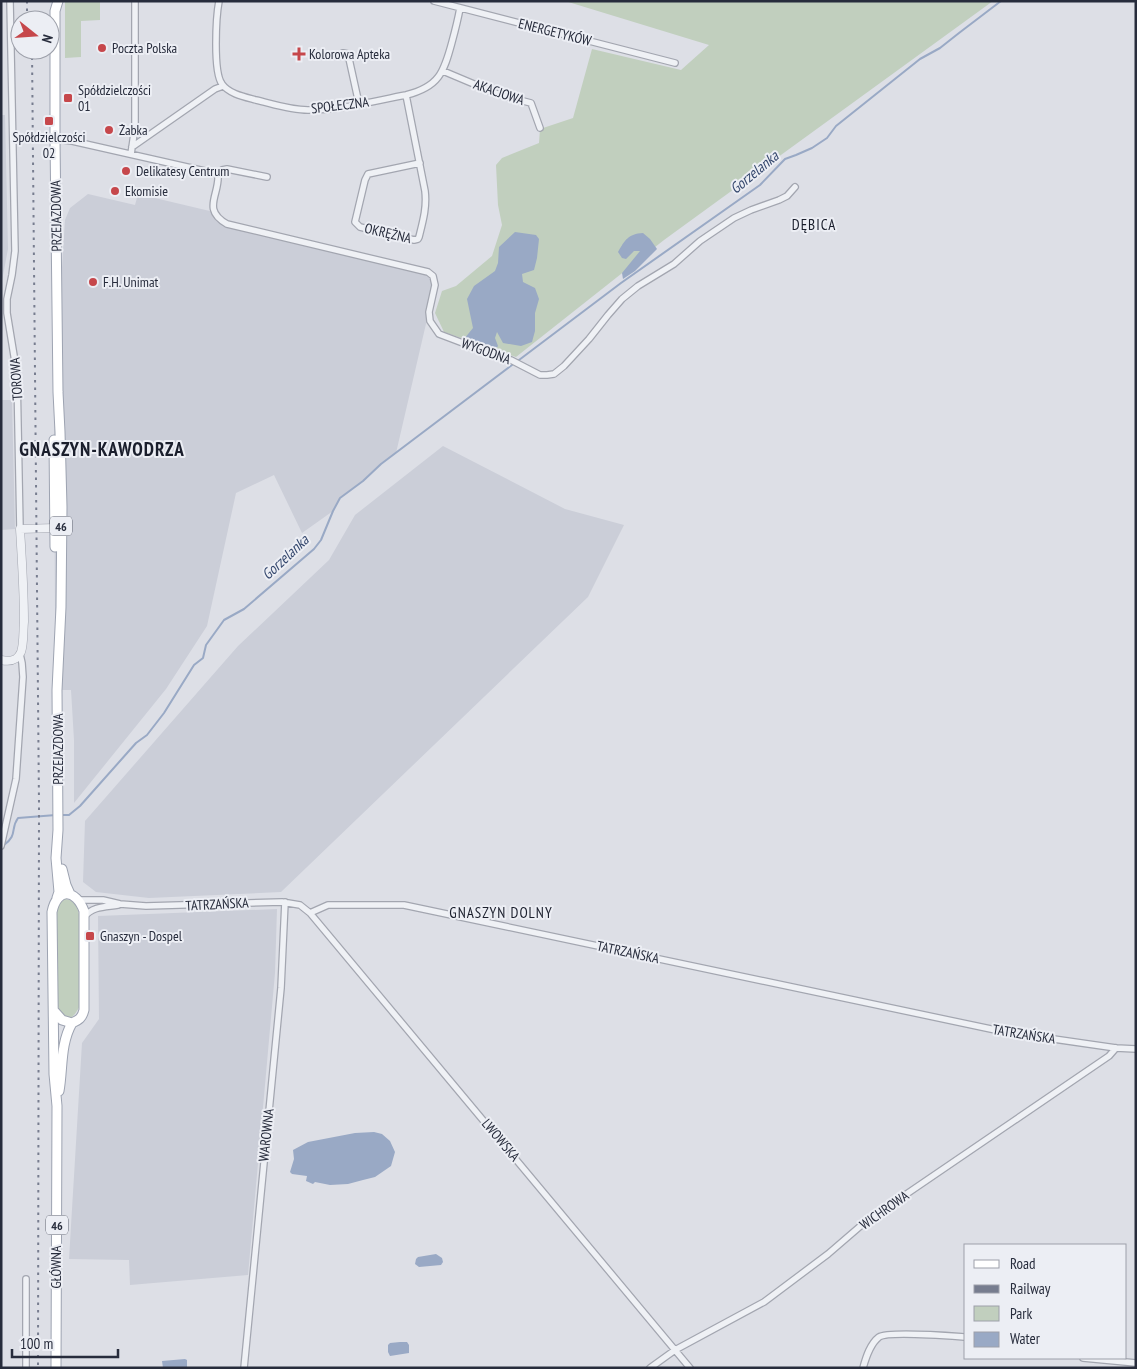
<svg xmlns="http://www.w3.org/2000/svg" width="1137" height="1369" font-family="'PT Sans Narrow',sans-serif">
<rect width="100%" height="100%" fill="#dddfe6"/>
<path fill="#cbced8" d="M1,115h4l3,134 -7,37z
M88,194l47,11 3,-11 76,18 8,9 206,51 7,13 -39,168 -15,11 -18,17 -23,17 -7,13 -31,22 -28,-58 -38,18 -29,133 -41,63 -92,114v-63l-3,-50h-14l1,-30 -3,-51 -1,-174 4,-43v-61l7,-111 5,-12z
M1,400h11l3,129 -14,1z
M443,446l122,63 59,16 -36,72 -307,295 -132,6 -53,-6 -13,-10 2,-61 153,-175 91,-86 26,-45z
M277,909l-2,64 -27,302 -118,10 -1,-25 -60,-1 13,-216 17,-24 -1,-103z"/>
<path fill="#c1cfbe" d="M65,1h35v19l-19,1v36l-16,1z
M565,1h428l-329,239 -148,117 -72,-25 -9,-19 7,-22 14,-5 36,-30 10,-31 -4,-20 -2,-40 6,-7 37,-15 1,-14 33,-11 19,-69 89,21 28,-25z
M63,899c13,0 15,9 17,20l2,84 -7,11 -5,5c-7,-3 -10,-5 -12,-13l-3,-93 4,-9z"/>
<path fill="#99a9c5" d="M515,232l21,3 3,4 -2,19 -3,12 -12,4 1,8 12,6 4,11 -4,14v18l-3,11 -11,4 -18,-3 -6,-11 -2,6 3,8 -3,4 -31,-11 9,-11 -6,-29 7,-13 21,-15 3,-8 1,-16z
M643,233l7,6 7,10 -22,22 -12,8 -1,-6 18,-22h-6l-8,8 -4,-1 -4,-6c7,-12 10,-18 25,-19z
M374,1132l8,2 8,7 5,11 -4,14 -16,11 -12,3 -15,4 -18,1 -15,-3 -2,2 -7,-3 1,-5 -15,-2 -2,-2 4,-13 -1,-9 15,-8 47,-9z
M436,1254l6,4 1,4 -2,3 -22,2 -4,-3 1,-5 2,-2z
M400,1342h7l2,3v8l-19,3 -2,-4v-7l2,-2z
M185,1359l2,1v8h-24l-1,-7z"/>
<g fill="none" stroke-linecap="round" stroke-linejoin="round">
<path stroke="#99a9c5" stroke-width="2" d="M519,360l102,-77 139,-98 25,-26 11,-4 16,-7 15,-10 9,-12 84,-67 20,-11 19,-15 42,-32
M61,815h8l11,-9 56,-63 11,-8 17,-22 30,-48 9,-7 3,-13 18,-25 20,-11 70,-60 7,-9 12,-29 7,-13 23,-17 18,-17 131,-99
M4,845c14,-10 6,-16 14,-27l38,-3"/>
<g stroke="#a3a6b0" stroke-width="8">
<path id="minor" d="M10,1l5,250 -3,24 -5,24v14l10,61 3,155
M219,1c-3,16 -6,71 3,83 7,10 23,13 34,16 17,4 34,10 52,10 33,0 66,-9 98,-15 33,-8 38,-23 46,-53 3,-11 6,-23 8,-34
M434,1l241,62
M343,53l5,1 11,50
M443,71l57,24 31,8 9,25
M406,95l19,96c2,16 -2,30 -6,46l-1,2 -4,1 -54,-13 -5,-5 10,-42 3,-6 52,-11
M55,139l17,2 146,33 4,-4 5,-1 40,8
M132,147l83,-58 8,-3
M131,154l4,-27v-126
M218,174c2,21 -17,35 9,50l201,48 5,4 2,9 -6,27 1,9 9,13 37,14 35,12 29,15h7l7,-1 10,-8 25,-27 19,-24 14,-16 16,-13 36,-22 26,-23 34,-23 17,-8 28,-10 8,-4 8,-9
M1,846l15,-67 7,-102 -1,-14 -2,-9
M80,900h23l17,4 26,2 136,-4 18,3 10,8 380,455
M310,913l18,-8h76l601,127 111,16 20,1
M84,917c9,-11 21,-10 34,-12
M1083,1358l53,5
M26,1368v-89
M244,1368l37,-380 4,-86
M650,1368l25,-18 89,-48 64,-48 36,-31 245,-167 7,-8
M863,1368c3,-11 7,-24 16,-31 9,-6 72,-1 87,0"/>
</g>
<g stroke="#a3a6b0" stroke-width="9">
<path id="tertiary" d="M1,660c9,2 16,1 20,-8 3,-8 2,-21 3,-30 0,-31 -2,-62 -4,-93l35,-1"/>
</g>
<g stroke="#9da3b1" stroke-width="11">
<path id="primary" d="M54,440l1,107
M62,869l4,16 4,9
M57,898l2,-6 -3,-34 2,-28 -1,-140 4,-83 1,-100 -2,-75 -2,-40 -3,-253v-128l3,-10
M54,1011l8,9 10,3c7,-3 10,-5 12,-13v-99c-8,-22 -27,-24 -32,1l2,162 3,32 -1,262
M59,1091c4,-22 1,-47 13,-68"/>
</g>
<use href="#minor" stroke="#eff1f5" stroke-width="5.5"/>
<use href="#tertiary" stroke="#eff1f5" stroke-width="8"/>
<use href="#primary" stroke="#fff" stroke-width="9"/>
<path stroke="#777d8f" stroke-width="2" stroke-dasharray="2.5 5" stroke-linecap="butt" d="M27,1v19
M32,50l7,755 -1,563"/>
</g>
<g fill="#c6474b" stroke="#eceef4" stroke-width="2">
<circle cx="102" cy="48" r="5"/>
<path d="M296.5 46.5h5v5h5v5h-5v5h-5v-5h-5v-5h5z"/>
<rect x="63" y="93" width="10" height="10" rx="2.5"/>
<rect x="44" y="116" width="10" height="10" rx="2.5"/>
<circle cx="109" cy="130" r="5"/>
<circle cx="126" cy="171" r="5"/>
<circle cx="115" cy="191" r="5"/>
<circle cx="93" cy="282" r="5"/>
<rect x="85" y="931" width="10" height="10" rx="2.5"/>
</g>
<g text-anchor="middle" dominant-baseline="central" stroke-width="4" stroke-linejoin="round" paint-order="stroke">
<g fill="#eceef4" stroke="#626673" stroke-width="1">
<rect x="50" y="516.5" width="22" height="19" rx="4"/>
<rect x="46" y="1215.5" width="22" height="19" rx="4"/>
</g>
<g font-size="12" font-weight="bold" fill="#272c3c">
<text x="61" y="526">46</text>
<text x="57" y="1225">46</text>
</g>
<g font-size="14" fill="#272c3c" stroke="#eceef4">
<text transform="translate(555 32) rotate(14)">ENERGETYKÓW</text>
<text transform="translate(499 92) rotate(19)">AKACJOWA</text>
<text transform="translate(340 105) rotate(-7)">SPOŁECZNA</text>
<text transform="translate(56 216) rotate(-91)">PRZEJAZDOWA</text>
<text transform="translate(388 233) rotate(13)">OKRĘŻNA</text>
<text transform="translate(486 351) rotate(20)">WYGODNA</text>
<text transform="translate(16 379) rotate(-94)">TOROWA</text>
<text transform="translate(58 749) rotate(-90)">PRZEJAZDOWA</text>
<text transform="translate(217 904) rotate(-3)">TATRZAŃSKA</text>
<text transform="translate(628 952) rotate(12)">TATRZAŃSKA</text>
<text transform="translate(1024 1034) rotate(9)">TATRZAŃSKA</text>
<text transform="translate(266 1135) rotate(-84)">WAROWNA</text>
<text transform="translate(501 1140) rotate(50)">LWOWSKA</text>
<text transform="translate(884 1210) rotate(-35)">WICHROWA</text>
<text transform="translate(56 1267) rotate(-90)">GŁÓWNA</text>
</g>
<g font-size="14" fill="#272c3c" stroke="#eceef4" text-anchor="start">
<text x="112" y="48">Poczta Polska</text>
<text x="309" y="54">Kolorowa Apteka</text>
<text x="78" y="90">Spółdzielczości<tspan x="78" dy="16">01</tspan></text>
<text x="119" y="130">Żabka</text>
<text x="49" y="137" text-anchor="middle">Spółdzielczości<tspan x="49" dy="16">02</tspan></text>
<text x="136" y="171">Delikatesy Centrum</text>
<text x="125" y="191">Ekomisie</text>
<text x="103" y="282">F.H. Unimat</text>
<text x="100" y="936">Gnaszyn - Dospel</text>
</g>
<g font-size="15" font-style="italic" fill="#34476d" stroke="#eceef4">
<text transform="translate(754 172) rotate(-40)">Gorzelanka</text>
<text transform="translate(285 557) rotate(-43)">Gorzelanka</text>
</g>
<g font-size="15" letter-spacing="1" fill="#1a1e2c" stroke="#eceef4">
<text x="814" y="224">DĘBICA</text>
<text x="501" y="912">GNASZYN DOLNY</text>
</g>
<g font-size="19" font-weight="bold" letter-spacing="1" fill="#1a1e2c" stroke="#eceef4">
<text x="102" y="449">GNASZYN-KAWODRZA</text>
</g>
</g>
<rect width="1137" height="1369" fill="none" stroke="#272c3c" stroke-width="5"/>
<rect x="964" y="1244" width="162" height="115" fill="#eceef4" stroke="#9da0aa"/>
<rect x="974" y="1260" width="25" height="8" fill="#ffffff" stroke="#9da0aa"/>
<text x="1010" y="1269" font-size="15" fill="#272c3c">Road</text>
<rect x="974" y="1285" width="25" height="8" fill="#777d8f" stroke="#9da0aa"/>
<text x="1010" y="1294" font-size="15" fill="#272c3c">Railway</text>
<rect x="974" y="1306" width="25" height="15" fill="#c1cfbe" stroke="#9da0aa"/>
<text x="1010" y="1319" font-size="15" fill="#272c3c">Park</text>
<rect x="974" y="1332" width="25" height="15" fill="#99a9c5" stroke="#9da0aa"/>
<text x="1010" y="1344" font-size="15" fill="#272c3c">Water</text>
<g transform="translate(35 35) rotate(107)"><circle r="24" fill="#eceef4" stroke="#9da0aa"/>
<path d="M0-4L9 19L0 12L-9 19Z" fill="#c6474b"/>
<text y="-8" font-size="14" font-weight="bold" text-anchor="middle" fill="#272c3c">N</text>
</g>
<path d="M12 1349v8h106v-8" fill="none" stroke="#272c3c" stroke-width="2.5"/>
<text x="20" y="1349" font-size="15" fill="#272c3c" stroke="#eceef4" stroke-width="4" paint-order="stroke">100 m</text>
</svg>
